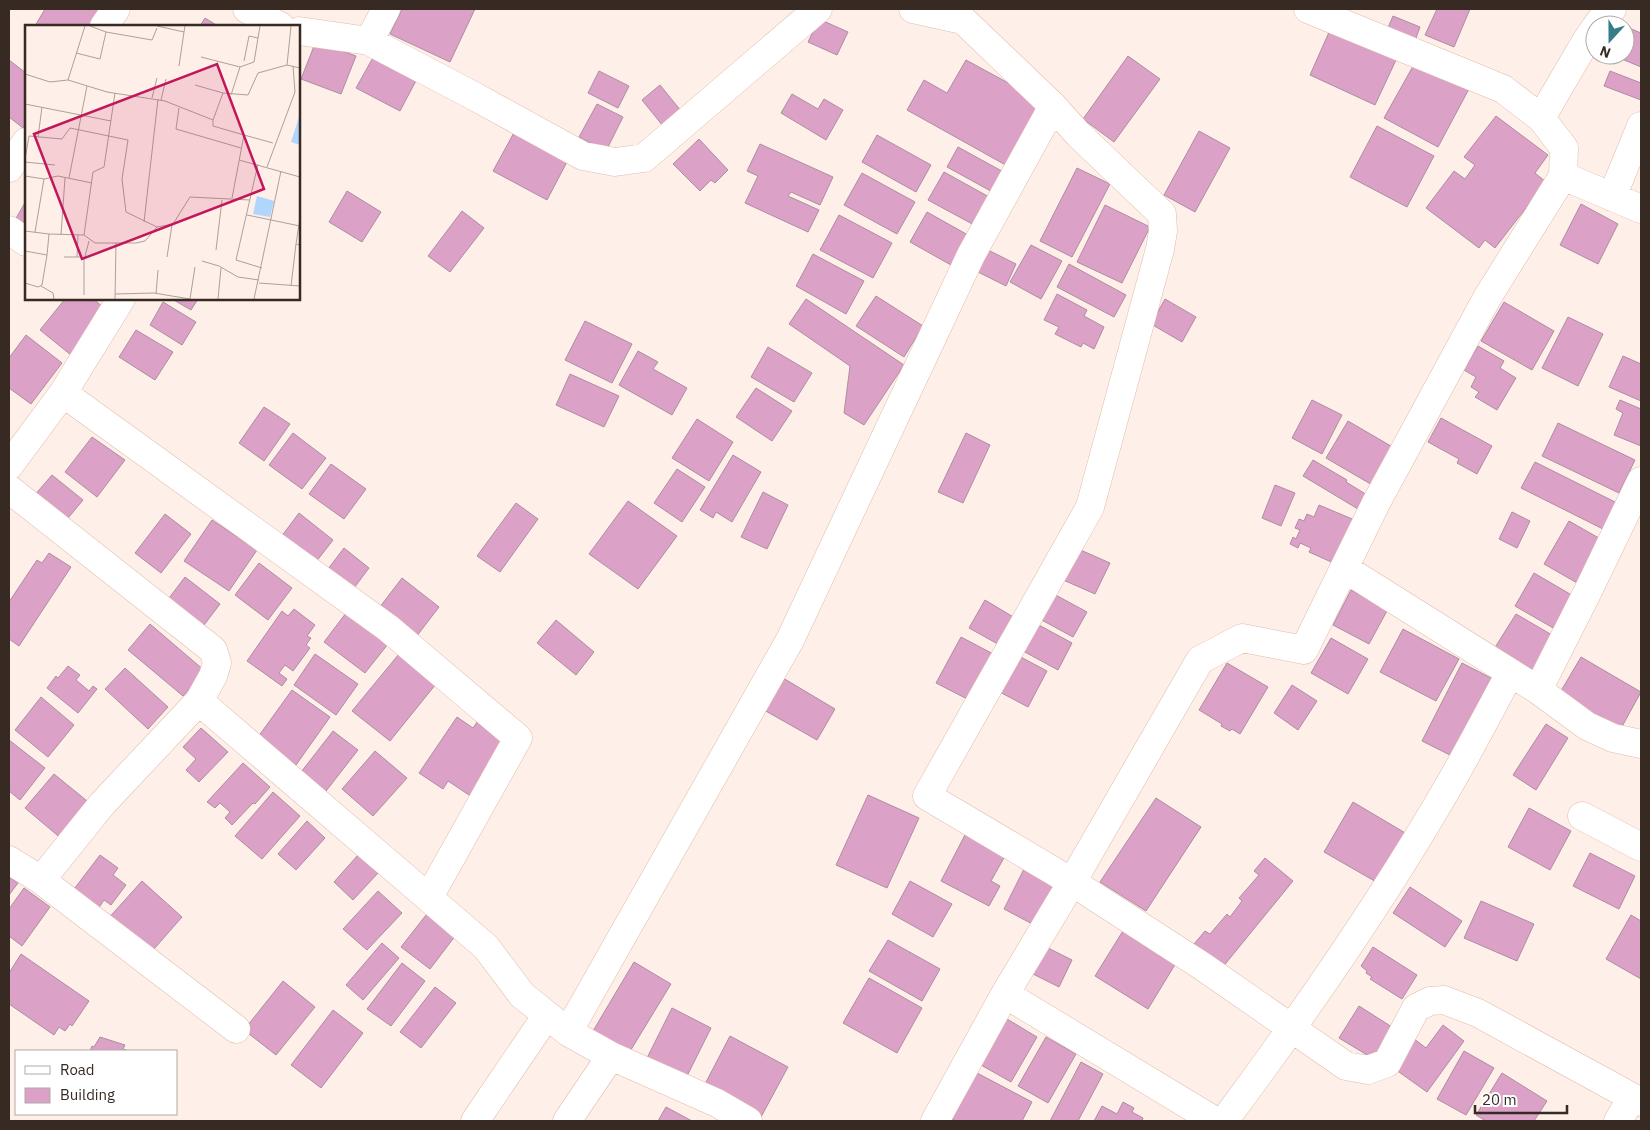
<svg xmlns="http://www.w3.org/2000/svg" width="1650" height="1130" font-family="'IBM Plex Sans',sans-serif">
<rect width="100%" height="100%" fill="#feefe8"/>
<path fill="#dca1c7" stroke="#ad8da1" d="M45,9h64l-11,17h-63z
M402,9h73l-25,53 -60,-28z
M1437,9h33l-16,38 -29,-12z
M1393,16l27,11 -5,14 -28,-11z
M205,18l13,8h-18z
M819,19l29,13 -11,23 -29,-13z
M1629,28l12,5v34l-24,-10 1,-2h7v-17z
M1330,30l66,30 -21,45 -65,-30z
M316,41l40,15 -15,38 -40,-15z
M375,54l43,23 -18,34 -44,-23z
M1128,56l32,23 -46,63 -31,-23z
M1417,59l53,28 -32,60 -54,-29z
M9,60l17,13v50l-3,5 -14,-11z
M966,60l81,44 -36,64 -104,-58 17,-30 23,13z
M599,71l30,15 -11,22 -30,-15z
M1610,71l31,12v17l-37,-14z
M660,85l26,32 -19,14 -25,-31z
M792,94l26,15 6,-10 19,11 -17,30 -45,-27z
M597,104l26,13 -17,34 -27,-14z
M1496,116l52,39 -13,18 11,9 -51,66 -10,-8 -6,8 -53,-40 28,-37 11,8 10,-14 -11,-8z
M1377,126l57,30 -27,51 -57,-30z
M516,129l53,29 -22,42 -54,-29z
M1199,131l31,17 -35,64 -31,-17z
M877,135l54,30 -15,27 -54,-30z
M699,139l29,31 -13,13 -4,-3 -11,11 -27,-27z
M760,144l73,33 -13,28 -29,-13 -3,4 31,14 -11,22 -63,-29 13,-27 -11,-5z
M958,147l51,28 -11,20 -51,-28z
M1077,168l33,16 -38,73 -32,-16z
M944,172l47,26 -15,28 -48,-26z
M862,173l53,29 -18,32 -53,-29z
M347,191l34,21 -19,30 -33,-20z
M26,201v25l-11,-6z
M1581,204l37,20 -20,40 -38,-19z
M1105,205l45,22 -28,56 -45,-21z
M462,211l22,17 -34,44 -22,-16z
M927,212l41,23 -17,30 -41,-23z
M839,215l53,28 -19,35 -53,-28z
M1031,245l31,16 -21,38 -31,-17z
M986,249l30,15 -10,22 -30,-15z
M813,254l51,27 -18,33 -50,-28z
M1069,264l57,31 -12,22 -57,-30z
M1057,294l30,16 -3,6 20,11 -10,22 -11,-6 -2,4 -26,-13 4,-7 -15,-7z
M876,296l47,30 -19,31 -48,-31z
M65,299h28l14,11 -36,45 -31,-25z
M172,299h26l-7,11z
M806,299l98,66 -40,60 -20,-12 6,-47 -61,-42z
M1165,299l31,18 -14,25 -31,-18z
M163,302l33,20 -14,23 -32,-20z
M1504,302l50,29 -22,39 -51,-29z
M1568,317l35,17 -25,52 -36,-18z
M585,321l47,23 -20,39 -47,-23z
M136,330l37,22 -18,28 -36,-23z
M26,335l36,28 -31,41 -22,-16v-30z
M1478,346l26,15 -4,7 16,10 -19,32 -22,-13 4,-5 -8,-5 5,-10 -12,-7z
M768,347l44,26 -18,29 -43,-25z
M638,351l20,11 -5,7 34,19 -15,27 -53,-30z
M1623,356l18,8v37l-32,-14z
M570,374l49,22 -15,31 -48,-22z
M756,388l36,23 -20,30 -36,-24z
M1312,400l30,15 -20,39 -30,-16z
M1620,400l21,9v37l-27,-11 9,-22 -7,-4z
M264,407l26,17 -26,37 -25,-18z
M1441,418l51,28 -15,28 -20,-11 2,-4 -31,-17z
M697,419l36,23 -24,39 -37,-23z
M1348,421l48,28 -22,37 -48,-28z
M1558,423l77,37 -16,33 -77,-37z
M293,433l33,25 -24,31 -33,-24z
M966,433l24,12 -27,58 -25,-11z
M92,437l33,23 -28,37 -32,-25z
M733,455l28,17 -29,50 -16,-10 -3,6 -13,-8z
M1313,460l34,20 -1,2 26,16 -9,14 -60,-36z
M1535,462l86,43 -14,26 -86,-43z
M331,464l35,25 -22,30 -35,-25z
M677,469l28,18 -23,35 -28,-19z
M52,475l31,25 -19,23 -31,-26z
M1275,485l20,8 -14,33 -19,-8z
M763,492l25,13 -21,44 -26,-12z
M628,501l49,35 -39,53 -49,-35z
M516,503l22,16 -38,53 -23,-16z
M1319,505l38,16 -19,44 -29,-13 2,-4 -11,-5 -2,5 -8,-4 3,-7 3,2 4,-9 -5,-2 4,-9 5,2 3,-7 7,3z
M1512,512l18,9 -13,27 -18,-9z
M299,513l34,27 -21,27 -34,-26z
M165,514l26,20 -30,39 -26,-20z
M212,520l45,30 -28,41 -45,-30z
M1569,521l35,20 -25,43 -35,-20z
M344,548l25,20 -18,24 -26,-19z
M1076,548l34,15 -15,31 -34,-15z
M49,553l22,14 -52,79 -10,-7v-37l28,-42 5,3z
M259,563l33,25 -24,32 -33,-25z
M1534,573l41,24 -20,32 -40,-23z
M185,577l35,27 -22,29 -35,-27z
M402,578l37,29 -26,34 -37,-29z
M1351,590l37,19 -19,35 -36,-19z
M1052,593l35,19 -14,25 -35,-19z
M985,600l35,21 -15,27 -36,-20z
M294,609l21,16 -8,11 4,2 -5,7 4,3 -17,23 -8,-6 -6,8 8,6 -5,7 -35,-25 35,-50 6,5z
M346,613l42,31 -23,29 -41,-31z
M1516,614l43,25 -22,36 -43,-26z
M556,620l38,32 -18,23 -39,-32z
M150,624l55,47 -22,25 -55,-46z
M1037,624l35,19 -14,27 -35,-19z
M1403,629l56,30 -23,42 -56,-29z
M961,637l36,19 -24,46 -37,-19z
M1331,638l37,21 -20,35 -37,-21z
M315,654l43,30 -22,31 -42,-30z
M399,654l37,30 -46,57 -38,-30z
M1015,654l32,17 -19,36 -32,-17z
M1581,657l60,35 -22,40 -61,-36z
M1227,663l41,24 -28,47 -8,-5 -2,2 -9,-5 1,-2 -23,-14z
M1462,663l29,15 -39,78 -30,-15z
M68,666l12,9 -4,5 13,11 4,-5 4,3 -19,24 -31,-25 9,-12 2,2z
M125,668l43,39 -20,22 -43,-40z
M783,678l52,31 -18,31 -53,-30z
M1292,685l25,16 -19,29 -24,-17z
M292,690l38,27 -34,48 -38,-28z
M41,697l33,28 -26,32 -33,-27z
M457,717l16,11 7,-10 34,23 -39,58 -27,-18 -5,8 -24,-16z
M1546,724l22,14 -32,52 -23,-15z
M201,728l27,24 -29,30 -13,-12 10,-11 -13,-12z
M333,731l25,19 -35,45 -25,-19z
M9,740l36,28 -25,32 -11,-9z
M375,751l32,27 -34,38 -31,-27z
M243,763l27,24 -15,17 -2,-1 -21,22 -7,-7 5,-6 -10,-9 -5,5 -8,-6z
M54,774l38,31 -29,35 -38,-32z
M273,792l27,24 -38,43 -27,-23z
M868,795l51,23 -32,70 -51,-23z
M1156,798l45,29 -55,84 -46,-29z
M1353,802l54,32 -29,49 -54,-31z
M1529,808l42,23 -21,39 -42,-23z
M307,821l18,17 -29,32 -18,-16z
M965,835l40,21 -14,25 9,5 -11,20 -48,-25z
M1590,853l45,23 -16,33 -46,-23z
M100,855l18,13 -5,7 13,10 -15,20 -7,-5 -10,15 -26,-18z
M358,855l20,18 -25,27 -19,-18z
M1265,858l28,23 -71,87 -28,-24 11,-13 5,3 17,-20 3,3 12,-16 -3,-3 20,-23 -5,-4z
M1026,865l34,18 -22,44 -34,-18z
M9,877l9,6 -9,12z
M142,881l40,36 -35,40 -41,-36z
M910,881l42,23 -19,33 -41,-23z
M1410,887l52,34 -17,26 -52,-34z
M24,888l26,19 -28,39 -13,-10v-27z
M378,891l24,22 -35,37 -24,-21z
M1481,901l53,23 -17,37 -53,-23z
M430,910l29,21 -29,38 -29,-22z
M1631,915l10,6v58l-35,-20z
M1126,926l53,32 -31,51 -53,-33z
M888,940l52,29 -18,32 -53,-30z
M382,943l17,15 -36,42 -17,-15z
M1038,943l34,17 -13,27 -34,-17z
M1373,947l44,28 -15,24 -32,-20 2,-2 -6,-4 1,-2 -6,-5z
M21,954l68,47 -17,25 -2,-2 -5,7 -6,-4 -5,8 -45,-31v-31z
M634,962l37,22 -42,69 -36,-22z
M402,963l23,18 -34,45 -24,-17z
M869,978l53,30 -25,45 -54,-30z
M283,981l32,26 -39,48 -32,-25z
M435,987l21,16 -35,45 -21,-16z
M1359,1006l33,21 -15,34 -38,-23z
M672,1008l39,20 -26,52 -39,-20z
M333,1010l30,23 -42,55 -30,-23z
M1007,1019l30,18 -26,45 -30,-17z
M1443,1025l21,16 -37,51 -35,-25 21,-29 13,10z
M730,1036l58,31 -27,50 -57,-31z
M100,1037l25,8 -2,4 6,2h-39l2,-5 2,1z
M1046,1037l30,17 -28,49 -30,-17z
M1464,1051l30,17 -28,47 -29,-16z
M1081,1062l22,12 -25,47h-28z
M977,1073l55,29 -10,19h-66l-4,-2z
M1502,1073l45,28 -13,20h-48l-10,-6z
M1123,1102l11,6 -2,4 11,6 -1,3h-48l8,-15 15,8z
M666,1107l26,14h-34z"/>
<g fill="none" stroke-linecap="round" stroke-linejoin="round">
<g stroke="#e0bcab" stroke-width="29">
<path id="street" d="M247,9l33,17
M913,9l50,11 90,86 25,28 84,80 1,17 -3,18 -70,258 -163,289 145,86 130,84 144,100 22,4 19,-7 29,-55 14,-7 14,-1 34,13 163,89
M1597,25l7,-9 8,-7
M104,26l12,-17
M299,31l70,10 103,54 111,61 32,6 29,-4 174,-149
M369,41l17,-32
M1541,118l45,-77 9,-13
M9,168l17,-26
M1563,176l78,33
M1612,197l29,-71
M9,230l17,12
M63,393l325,235 130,110 -89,159
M9,466l54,-73 58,-94
M9,489l204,161 4,13 -4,13 -14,25 287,246 36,48 46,37 43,24 106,47 31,18
M1344,568l194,122 49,36 26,12 28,6
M1538,690l50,-99 53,-110
M1582,816l59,31
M9,860l32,20 62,-77 96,-102
M41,880l195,149
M1005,994l210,127
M568,1032l222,-392 181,-385 82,-149
M475,1121l72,-106
M567,1121l44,-65
M935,1121l70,-127 67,-112 128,-222 42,-22 62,12 72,-147 111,-205 76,-122 1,-28 -23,-30 -38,-29 -195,-80
M1224,1121c82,-110 160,-222 228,-341 20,-35 39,-71 58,-107
M1618,1121l14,-24"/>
</g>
<use href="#street" stroke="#fff" stroke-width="28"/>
</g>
<g transform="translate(25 25)">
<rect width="275" height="275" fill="#feefe8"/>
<path d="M275,89v31l-9,-3zM232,171l17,5 -4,16 -17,-3z" fill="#b0d6fd"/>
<path fill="none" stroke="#aea099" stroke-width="1" d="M60,1l-17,54 39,12 58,9 48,19v6l31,9 -12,63M65,1l16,6M132,1l27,6 1,-6M51,28l24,6 6,-27 46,8 5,-12M176,32l39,10M219,36l5,-25 9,2M262,40l4,-39M154,41l5,-34M0,49l25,8 18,-2M170,60l28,8M90,68l-11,74 -11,5 -9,63 11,8h41l9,-2 12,-14M206,70l9,-28 14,-5 6,-36M127,73l5,-20M136,75l5,-21M0,79l86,17M154,83l-3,21 65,19M188,95l10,-27 25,2 10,-22 29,-8 13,3M219,110l29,8M13,112l4,-30M0,134l4,-23 33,3 8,-11 58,12 -6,39 4,33 31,15 16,-3 17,-27 60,3M214,135l61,17M0,137l30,3M233,139l-22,96 26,8M242,142l28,-75 -2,-26M0,151l19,3 14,-3 34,7M44,153l18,-92M222,190l53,11M275,193l-4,26 4,1M119,197l14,-123M0,206l24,3 -2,21 -22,-4M10,207l9,-53M24,209l35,1M36,210l4,-57M191,225l6,-50M39,232h16M52,232l1,-22M142,232l5,-32M177,236l17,5 19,11 21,3M0,258l13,4 4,-2 5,-30M234,258l41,3M16,261l12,7 1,6M266,261l5,-42M90,269l39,-1 36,6M131,269l2,-24M59,270v-35l5,-19M90,274l1,-56M165,274l5,-32M193,274l3,-31M229,274l27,-128"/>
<path fill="#c2185b" fill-opacity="0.15" stroke="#c2185b" stroke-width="2.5" d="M192,39l47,125 -182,70 -48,-125z"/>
<rect width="275" height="275" fill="none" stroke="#372a23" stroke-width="2.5"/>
</g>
<rect width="1650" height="1130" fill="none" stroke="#372a23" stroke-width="20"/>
<rect x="15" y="1050" width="162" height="65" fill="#ffffff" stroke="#afaaa7"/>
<rect x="25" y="1066" width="25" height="8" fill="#ffffff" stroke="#afaaa7"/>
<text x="60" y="1075" font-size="15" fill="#372a23">Road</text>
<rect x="25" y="1088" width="25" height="15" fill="#dca1c7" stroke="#afaaa7"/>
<text x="60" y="1100" font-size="15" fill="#372a23">Building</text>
<g transform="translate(1610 40) rotate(201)"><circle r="24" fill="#ffffff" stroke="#afaaa7"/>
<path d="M0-4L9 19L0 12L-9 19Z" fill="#367c89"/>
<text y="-8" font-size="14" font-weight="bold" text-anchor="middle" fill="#372a23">N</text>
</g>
<path d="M1475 1105v8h92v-8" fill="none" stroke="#372a23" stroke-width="2.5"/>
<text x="1482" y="1105" font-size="15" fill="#372a23" stroke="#ffffff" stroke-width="4" paint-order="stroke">20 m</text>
</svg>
